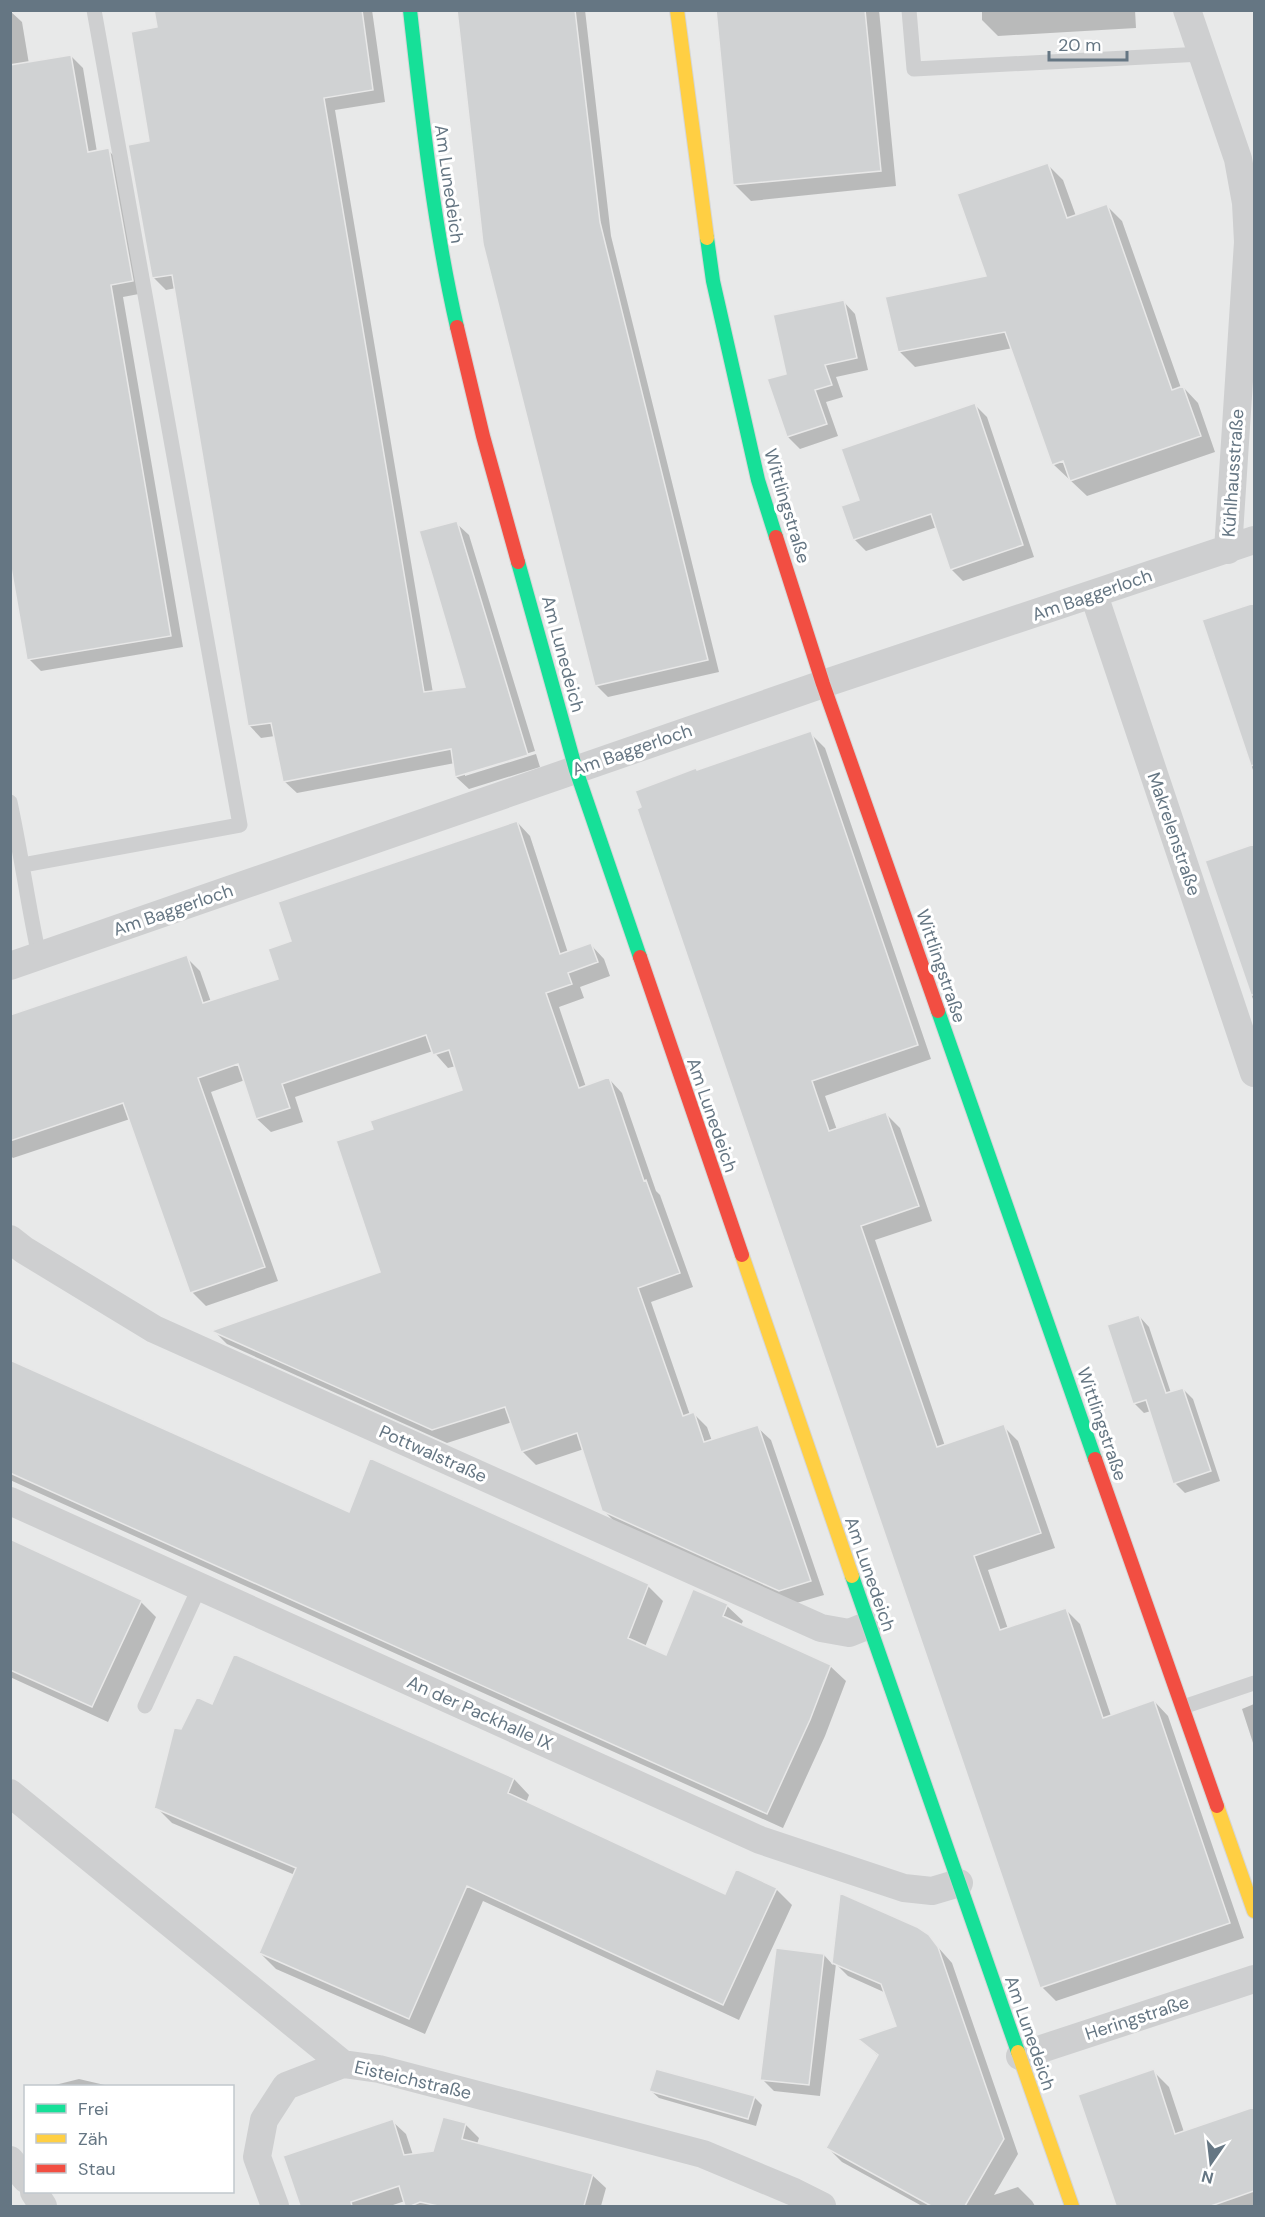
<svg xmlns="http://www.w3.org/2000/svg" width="1265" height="2217" font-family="'DM Sans',sans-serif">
<rect width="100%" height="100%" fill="#f9f9f9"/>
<path fill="#e8e9e9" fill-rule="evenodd" d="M11,11h1243v2195h-1243zM26,2086h206v106h-206z"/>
<path fill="#0003" d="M156,10h216l13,92 -50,8 98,583 34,-5 -11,-165 13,12 66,216 -70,22v3l71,-22 4,13 -71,22 -13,-12 -1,-14 -158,30 -13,-12 -9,-45 -14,2 -12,-13 -73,-437 -10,2 -13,-13 -2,-135 8,-113z
M459,10h126l26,226 108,436 -111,25 -12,-12z
M717,10h162l17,176 -145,15 -16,-16z
M982,10h153l1,18 -138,8 -16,-16z
M10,11l12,11 7,42 42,-8 12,12 14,84 11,-2 12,12 24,131 -21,4 60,350 -142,24 -12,-12 -19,-106z
M1048,165l15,15 13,36 31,-10 15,15 59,167 2,-1 15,16 17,49 -128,44 -34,-32 -40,-116 -98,19 -16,-16 89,-74z
M843,301l12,13 13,56 -32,7 7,20 -17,5 12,34 -38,13 -12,-12v-62z
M975,405l12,12 47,140 -71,24 -12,-12 -14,-42 -71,24 -12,-12 7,-38z
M1254,604v169l-50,-152z
M810,733l15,15 106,311 -106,37 12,34 49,-16 14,14 32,93 -57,19 70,206 58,-20 15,15 37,107 -67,22 20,59 57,-20 15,15 31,92 43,-15 14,15 76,222 -188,63 -14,-14 -345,-1215z
M517,822l13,14 38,117 23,-8 13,14 6,17 -30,11 4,11 -25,9 27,80 23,-8 13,14 34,98 4,4 33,92 -42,15 39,113 3,-2 14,14 5,14 45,-14 14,13 53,155 -31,9 -175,-79 -15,-15 -19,-61 -48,16 -14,-14 -10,-29 -65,21 -220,-99 -13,-13 168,-58 -7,-143 89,-39 -8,-25 -8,2 -15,-17 -138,46 8,25 -32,10 -14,-13 -12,-39 -34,12 67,189 -72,25 -14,-14 -62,-173 -117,39 -3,-3v-139l176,-59 14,14 11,31 69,-22 13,-38z
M1254,846v156l-47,-140z
M1139,1316l10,11 22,66 12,-4 10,10 27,82 -35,12 -10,-10 -24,-72 -7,2 -10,-10z
M10,1361l340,153 298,72 15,15 -18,46 22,10 60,-51 16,15 -2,4 89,41 16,15 -21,55 -42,92 -773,-348z
M10,1542l131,60 15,15 -48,105 -98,-45z
M1254,1704v42l-12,-37z
M213,1706l301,73 15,16 -3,8 199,93 51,-7 16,16 -53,115 -256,-119 -58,133 -149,-65 -16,-16 35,-78 -123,-52 -16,-16 26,-77z
M841,1895l87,41 24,27 66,191 -24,41 24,-8 14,14 3,5h-113l-80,-44 -14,-14 51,-91 -18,-17 37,-13 -12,-34 -38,-17 -12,-12 -16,132 -46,-5 -12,-12 62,-124 9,10z
M1153,2071l16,16 15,45 70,-24v98h-136l-38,-110z
M79,2079l30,7h1h-59z
M651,2091l103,6 8,8 -6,21 -97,-28z
M392,2121l14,13 7,21 22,-2 30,-29 14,14 -2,6 115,31 14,13 -5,18h-194l-2,-5 -15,5h-89l-16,-49z"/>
<path fill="#d0d2d3" stroke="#e8e8e8" stroke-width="1.5" d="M154,10h208l11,80 -49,8 100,594 41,-5 -46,-156 38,-10 71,234 -73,22 -4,-28 -168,33 -12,-59 -23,3 -76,-451 -20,3 -24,-133 21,-4 -18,-109 26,-5z
M457,10h118l25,212 108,438 -113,26 -112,-442z
M716,10h149l16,161 -148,14z
M71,55l17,97 21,-4 24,133 -22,4 60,351 -144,24 -17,-98v-497z
M1048,163l19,55 40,-14 65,186 11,-4 18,50 -131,45 -7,-20 -11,4 -47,-133 -107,20 -13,-55 101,-21 -29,-82z
M844,300l13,58 -32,7 7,20 -17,5 12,34 -40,13 -20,-58 19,-5 -13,-59z
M975,403l48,142 -73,25 -19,-56 -78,26 -12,-34 18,-6 -18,-51z
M1254,603v162l-3,1 -49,-146z
M811,731l107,314 -106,36 17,50 57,-19 33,94 -58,20 76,221 67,-23 37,109 -67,23 26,74 66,-22 37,110 51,-18 76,223 -190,65 -403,-1179 4,-2 -6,-16 61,-23 1,2z
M517,821l43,133 31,-11 7,19 -30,11 4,11 -26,9 33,95 30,-11 35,104 2,-1 34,93 -42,15 45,128 11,-4 10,30 54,-17 53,156 -32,10 -177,-80 -25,-78 -56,19 -16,-45 -73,23 -221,-99 169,-59 -44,-131 37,-12 -3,-8 92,-31 -13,-40 -16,5 -7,-20 -144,49 8,24 -34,11 -18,-55 -40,14 67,189 -75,26 -67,-190 -113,38v-126l177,-60 16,48 75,-24 -10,-30 23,-8 -13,-39z
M1254,844v151h-3l-46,-134z
M1139,1315l27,78 17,-5 28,83 -38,13 -27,-84 -13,4 -26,-79z
M10,1360l339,152 21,-54 279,126 -21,54 38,17 27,-66 35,15 -5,12 108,49 -21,55 -43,94 -757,-341z
M10,1539l132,61 -50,107 -82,-37z
M234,1654l280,124 -6,15 217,101 11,-25 41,19 -54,117 -256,-119 -58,133 -150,-66 37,-85 -142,-60 20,-80 7,1 16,-32 15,7z
M840,1893l77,34 12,8 9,12 66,192 -39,67h-34l-105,-58 52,-93 -20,-16 38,-13 -15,-42 -49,-21z
M776,1948l48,6 -15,131 -49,-5z
M656,2069l99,27 -7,23 -99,-28z
M1154,2069l21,65 79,-27v84l-43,15h-95l-38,-111z
M443,2117l23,6 -4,16 131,35 -9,32h-146l-18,-4 -9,4h-6l-6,-20 -48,16 1,4h-52l-17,-50 110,-37 11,36 29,-4z"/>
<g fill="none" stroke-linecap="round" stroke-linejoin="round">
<g stroke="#d5d6d7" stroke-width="16">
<path id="fast" d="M410,10c12,106 23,212 47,317
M707,238l6,43 45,199 18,57
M518,562l58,208 64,187
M938,1011l157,448
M852,1576l166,476"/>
</g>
<g stroke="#d5d6d7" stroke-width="16">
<path id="slow" d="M677,10l30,228
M742,1255l110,321
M1217,1806l37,105
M1018,2052l54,154"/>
</g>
<g stroke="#d5d6d7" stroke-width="16">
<path id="jam" d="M457,327l26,109 35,126
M776,537l47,147 115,327
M640,957l102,298
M1095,1459l122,347"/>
</g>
<path stroke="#cecfd0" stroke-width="15" d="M909,10l5,59 288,-15
M10,802c11,51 18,103 29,154
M23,865l217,-40 -146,-815
M145,1706l55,-120
M1183,1707l71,-24"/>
<path stroke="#cecfd0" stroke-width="28" d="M1187,10l51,149 8,44 2,39 -20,308
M1094,595l160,478
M10,966l813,-282 431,-144
M10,1239l14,11 130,79 667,299 28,5 20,-8
M10,1501l750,339 144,48 28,3 27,-8
M10,1793l333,271 36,5 324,85 91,38 28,14
M1020,2056l234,-77
M10,2160l16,19
M34,2192l9,14
M275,2206l-18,-49 7,-37 22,-34 57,-22"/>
<use href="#fast" stroke="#16e098" stroke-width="14"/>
<use href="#slow" stroke="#ffcf43" stroke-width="14"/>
<use href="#jam" stroke="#f24e42" stroke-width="14"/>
</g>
<g text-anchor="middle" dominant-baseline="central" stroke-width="6" stroke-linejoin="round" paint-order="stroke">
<g font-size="18" fill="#657683" stroke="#fff">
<text transform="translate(449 184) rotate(82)">Am Lunedeich</text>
<text transform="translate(1233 473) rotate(-86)">Kühlhausstraße</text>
<text transform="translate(787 506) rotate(73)">Wittlingstraße</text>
<text transform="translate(1092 595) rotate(-19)">Am Baggerloch</text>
<text transform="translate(563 654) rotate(75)">Am Lunedeich</text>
<text transform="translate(632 750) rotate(-19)">Am Baggerloch</text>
<text transform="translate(1174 834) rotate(71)">Makrelenstraße</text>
<text transform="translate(173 910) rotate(-19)">Am Baggerloch</text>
<text transform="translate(941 966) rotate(71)">Wittlingstraße</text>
<text transform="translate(712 1115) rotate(71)">Am Lunedeich</text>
<text transform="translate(1102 1424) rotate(71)">Wittlingstraße</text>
<text transform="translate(433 1454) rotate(24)">Pottwalstraße</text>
<text transform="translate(870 1574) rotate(71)">Am Lunedeich</text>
<text transform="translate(480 1713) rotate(24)">An der Packhalle IX</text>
<text transform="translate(1137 2018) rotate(-18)">Heringstraße</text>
<text transform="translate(1030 2033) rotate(71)">Am Lunedeich</text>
<text transform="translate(413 2080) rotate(13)">Eisteichstraße</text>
</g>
</g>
<rect width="1265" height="2217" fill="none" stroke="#657683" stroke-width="24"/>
<rect x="24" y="2085" width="210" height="108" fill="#ffffff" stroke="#c1c8cd" stroke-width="1.5"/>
<rect x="36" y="2104" width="30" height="9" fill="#16e098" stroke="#c1c8cd" stroke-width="1.5"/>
<text x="78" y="2115" font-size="18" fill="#657683">Frei</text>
<rect x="36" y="2134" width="30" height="9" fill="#ffcf43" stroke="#c1c8cd" stroke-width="1.5"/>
<text x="78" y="2145" font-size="18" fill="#657683">Zäh</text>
<rect x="36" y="2164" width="30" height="9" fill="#f24e42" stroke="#c1c8cd" stroke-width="1.5"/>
<text x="78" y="2175" font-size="18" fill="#657683">Stau</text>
<g transform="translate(1211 2163) rotate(194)" stroke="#ffffff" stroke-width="4.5" paint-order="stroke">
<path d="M0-4.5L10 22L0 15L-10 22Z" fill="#657683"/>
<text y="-9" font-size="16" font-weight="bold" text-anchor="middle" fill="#657683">N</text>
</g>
<path d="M1049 51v9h78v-9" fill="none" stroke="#657683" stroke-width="3"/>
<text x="1058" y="51" font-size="18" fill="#657683" stroke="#ffffff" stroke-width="4.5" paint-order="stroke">20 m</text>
</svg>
